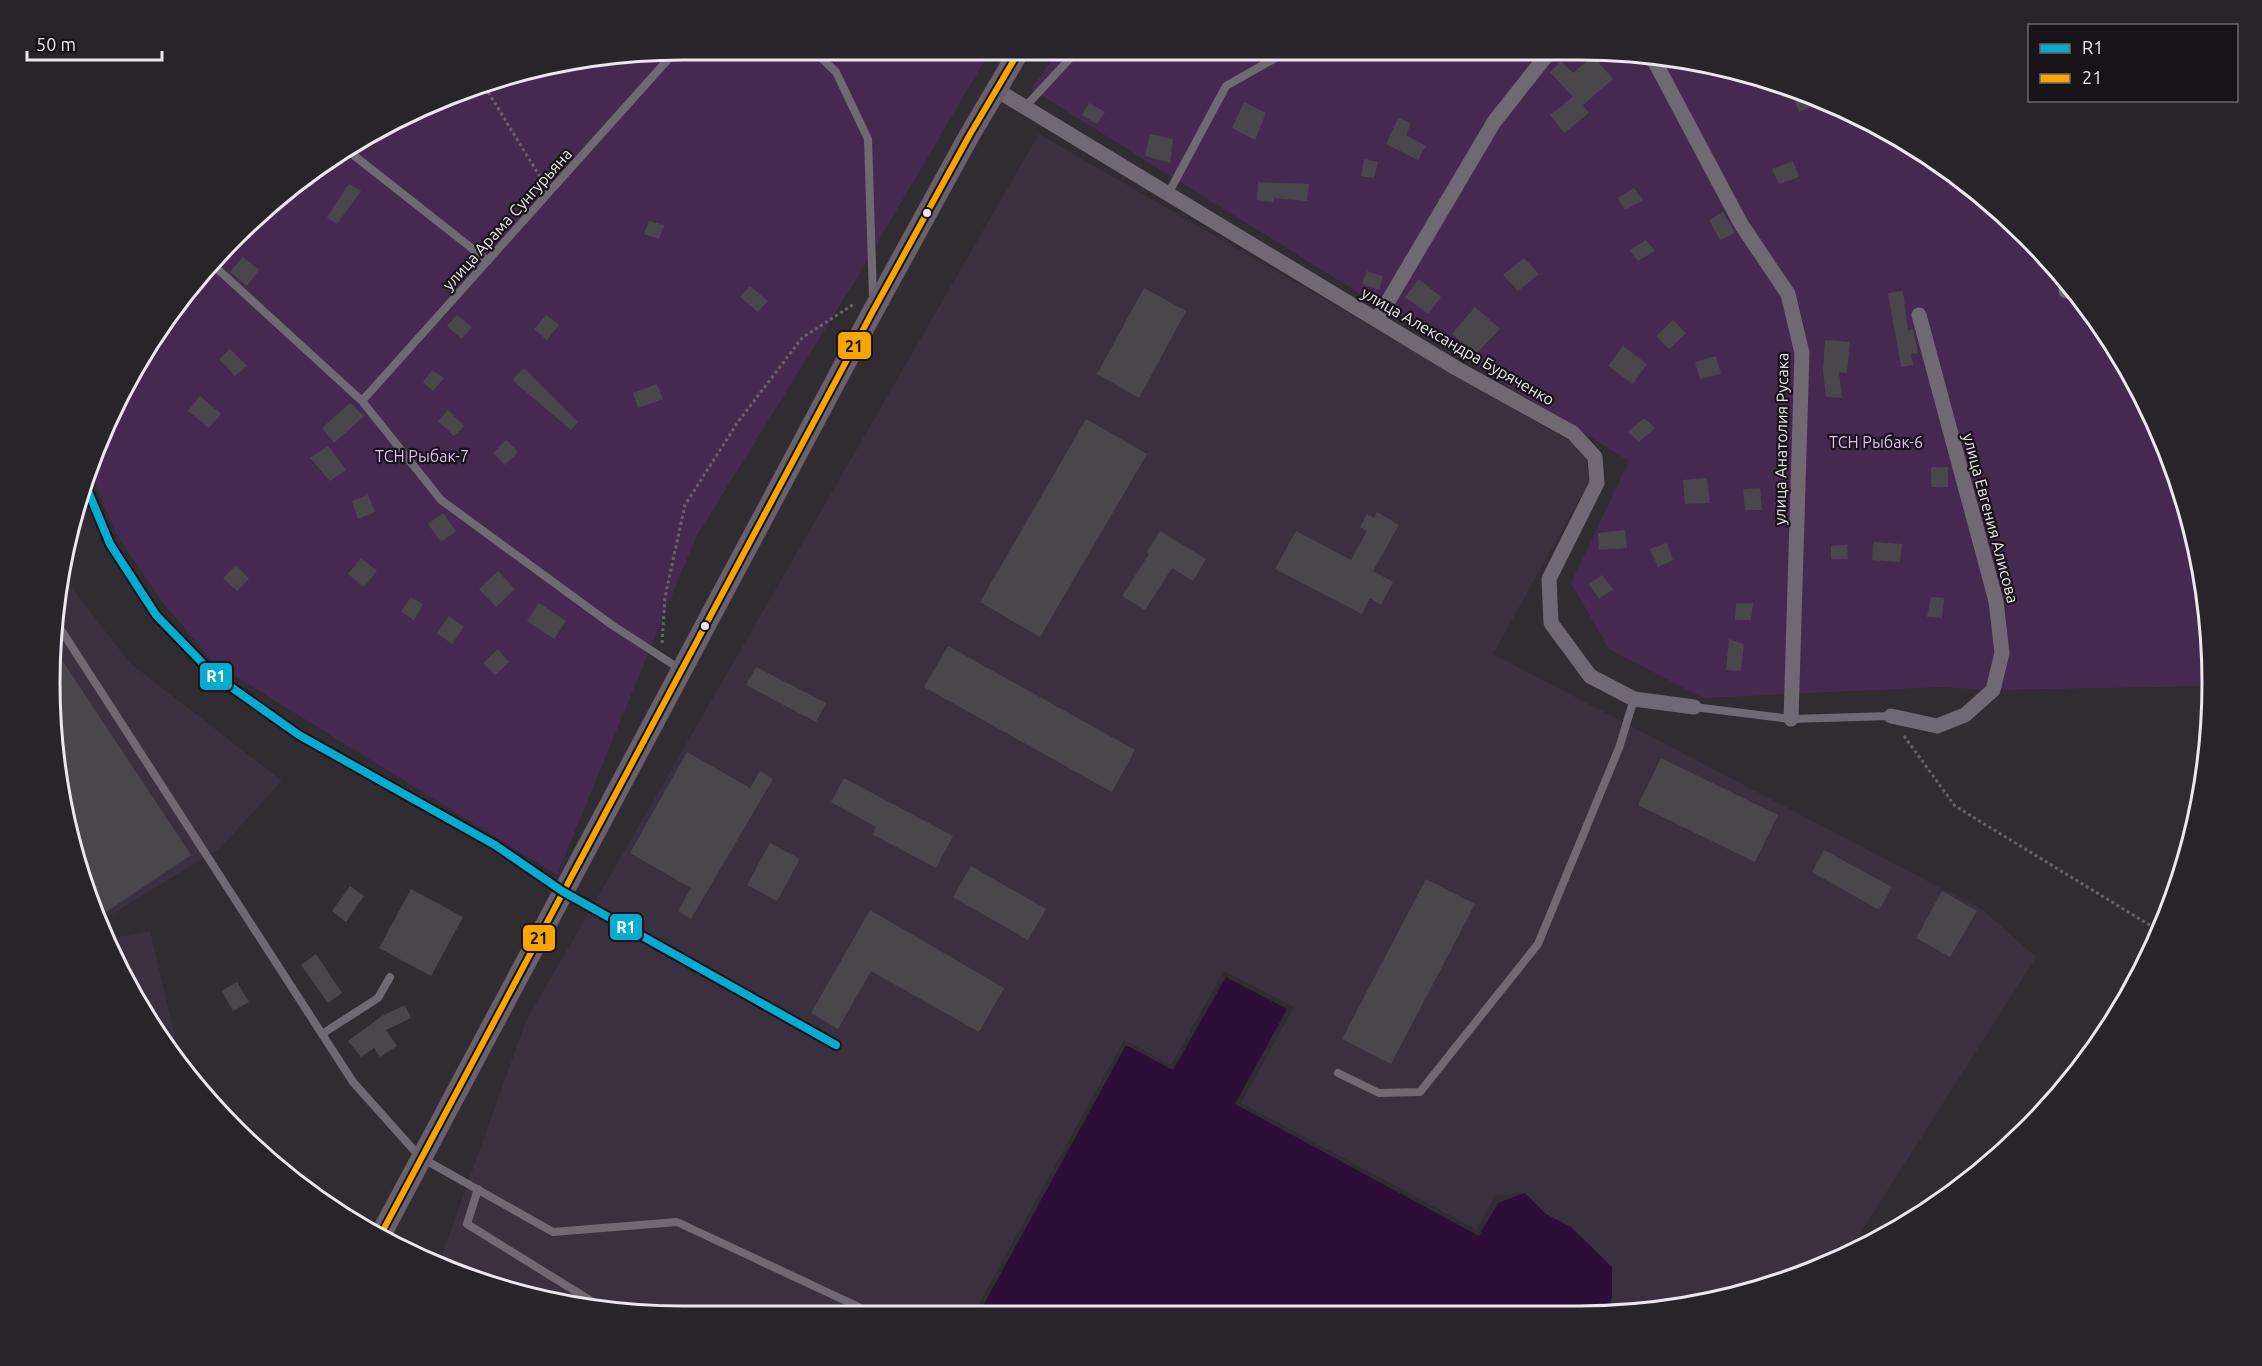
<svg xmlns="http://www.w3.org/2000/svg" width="2262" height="1366" font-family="Ubuntu,sans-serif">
<rect width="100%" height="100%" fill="#302c32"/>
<path fill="#3b3040" d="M1039,134l546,316 4,32 -96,172 490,256 53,47 -187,294 -106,44 -122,20h-15l6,-18 -41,-70 -25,-13 -21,-21 -30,2 -18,35 -236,-127 53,-96 -70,-36 -53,94 -47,-25 -151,275h-332l-162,-32 -40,-20 87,-242z
M61,574l69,89 152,118 -62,67 -121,74 -16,-35 -21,-81 -12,-123 5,-83z
M150,931l33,140 -49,-72 -27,-60z"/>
<path fill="#462951" d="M1621,51l162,32 148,73 96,79 79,96 58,110 36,119 12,126 -219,4 -54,-3 -236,11 -94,-49 -38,-66 58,-122 -598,-372 26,-36z
M989,53l-134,228 -159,256 -139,338 -343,-212 -51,-60 -47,-69 -27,-66 67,-137 79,-96 63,-55 105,-65 77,-32 120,-28z"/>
<path fill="#2d0e38" d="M1226,977l61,32 -52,95 244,132 19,-33 27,-10 21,21 25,13 41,40v30l-6,18h-628l148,-270 47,25z"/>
<path fill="#4a474c" d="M1593,56l20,23 -30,26 6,8 -25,20 -14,-18 23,-18 -23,-25 11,-11 12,12z
M1789,86l31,15 2,2 -23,9z
M1244,102l22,11 -11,27 -23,-12z
M1089,103l16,9 -8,12 -15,-9z
M1398,118l13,5 -5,12 20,11 -8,14 -32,-16z
M1150,134l23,5 -3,24 -25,-7z
M1364,159l14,3 -4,16 -13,-2z
M1793,161l6,16 -20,7 -7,-15z
M1258,182l51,2 -2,17 -33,-3 -1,4 -16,-2z
M349,184l12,7 -24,33 -10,-7z
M1634,188l9,12 -18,10 -7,-12z
M1723,212l12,21 -15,7 -11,-20z
M649,221l15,4 -5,14 -15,-5z
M1646,240l9,11 -17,10 -8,-11z
M243,257l16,13 -12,16 -17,-14z
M1524,258l15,16 -21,17 -15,-16z
M1367,271l16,5 -4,14 -17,-6z
M1419,279l22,18 -13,17 -23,-17z
M750,286l18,15 -10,11 -18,-15z
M1144,288l42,23 -47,87 -42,-24z
M1903,291l5,39 5,-1 5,24 -7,1 2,11 -12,2 -13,-74z
M1475,307l25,22 -24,25 -24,-20z
M457,315l15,12 -10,12 -15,-13z
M546,315l13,10 -12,15 -13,-11z
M1673,320l13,13 -17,16 -13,-13z
M1825,340l25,2 -3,31 -8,-1 3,26 -16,-1 -3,-26z
M1623,346l24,18 -14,20 -25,-18z
M230,349l17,17 -12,10 -16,-17z
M1716,356l5,18 -21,5 -5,-17z
M524,368l54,54 -7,8 -59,-50z
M432,370l12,8 -11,13 -10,-9z
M657,384l6,15 -25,9 -5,-15z
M200,396l21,18 -12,14 -21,-17z
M350,403l14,13 -30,27 -12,-15z
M448,410l16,16 -10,10 -16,-15z
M1644,418l11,10 -16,14 -11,-10z
M1086,419l61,35 -107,183 -60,-35z
M506,440l12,12 -13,13 -12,-12z
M328,446l18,24 -16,11 -20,-23z
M1931,467h17v20h-17z
M1707,478l3,25 -25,1 -2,-24z
M1760,488l2,22h-17l-2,-21z
M368,495l7,17 -17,7 -6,-18z
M1377,512l22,13 -26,46 20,11 -12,23 -11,-7 -8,16 -87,-45 21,-38 55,29 16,-29 -7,-4 7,-13 7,4z
M443,513l13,18 -15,11 -13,-18z
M1625,530l2,18 -28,2 -1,-17z
M1160,531l46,28 -13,22 -21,-13 -27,42 -23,-14 27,-42 -2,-2z
M1873,542l29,2 -2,18 -28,-2z
M1667,543l6,17 -15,7 -8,-18z
M1847,545l1,14h-17v-13z
M361,558l16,13 -13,16 -16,-13z
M236,565l13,14 -12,12 -14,-13z
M498,571l17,18 -19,18 -17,-18z
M1602,575l11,14 -14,10 -10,-15z
M411,597l12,7 -9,16 -13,-8z
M1931,597l13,1 -2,20 -15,-1z
M539,603l27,18 -12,18 -27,-18z
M1736,603h17l-2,17h-16z
M449,616l15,11 -12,17 -15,-11z
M1729,639l15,5 -3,27 -15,-1z
M52,645l139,210 -85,57 -27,-40 -17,-66 -12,-123z
M948,646l187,104 -23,42 -188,-105z
M498,649l11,13 -14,13 -12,-12z
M756,667l70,36 -10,19 -70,-37z
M687,752l63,36 10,-17 13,8 -82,140 -13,-8 13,-23 -61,-35z
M1661,758l117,57 -23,47 -117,-57z
M844,778l109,58 -17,32 -64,-34 4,-7 -45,-25z
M770,843l30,16 -23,42 -30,-16z
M1824,850l68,37 -13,23 -67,-38z
M971,866l75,43 -18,31 -75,-43z
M1426,879l49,25 -84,160 -49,-25z
M350,886l14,10 -18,26 -14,-11z
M411,889l52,28 -32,59 -52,-28z
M1942,891l35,20 -27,46 -34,-19z
M870,910l134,78 -25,44 -108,-61 -33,58 -27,-16z
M316,954l26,39 -14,10 -27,-38z
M237,982l12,20 -16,9 -11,-20z
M405,1005l6,13 -25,12 11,16 -17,11 -6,-9 -13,9 -13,-16 34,-25z"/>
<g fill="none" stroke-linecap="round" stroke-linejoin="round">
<path stroke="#67626a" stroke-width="3" stroke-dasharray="3 3" stroke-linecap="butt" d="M482,82l60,98
M662,643l3,-46 20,-92 53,-83 64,-84 52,-34
M1904,736l51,70 206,126"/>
<path stroke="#706873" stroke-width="8" d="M817,54l19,18 32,67 5,158
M1025,107l50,-54
M347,150l141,111
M1168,194l58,-108 60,-34
M212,264l150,137 79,99 171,125 68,44
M362,401l310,-346
M54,619l299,463 67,75 133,75 124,-10 199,93
M1694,707l97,12 100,-3
M322,1034l56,-36 12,-21
M1338,1073l41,20 41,-1 118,-148 81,-196 15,-49
M478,1189l-11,35 134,83"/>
<path stroke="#706873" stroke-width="15" d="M1648,56l7,6 86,162 47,70 14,59 -11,366
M995,89l461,279 117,65 22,24 2,26 -48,96 2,44 39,53 44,23 60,8
M2066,291l1,-8
M1377,320l117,-198 56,-71
M1891,716l46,10 28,-11 28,-25 9,-37 -6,-52 -77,-286"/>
<path stroke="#69606e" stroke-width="21" d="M381,1234l492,-923 96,-175 49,-83"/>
<g stroke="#171318" stroke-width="10">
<path id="bus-1" d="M381,1234l492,-923 96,-175 49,-83"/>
</g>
<use href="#bus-1" stroke="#f7a600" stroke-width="6"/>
<g stroke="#171318" stroke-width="12">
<path id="rail-1" d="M83,479l27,65 46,71 58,60 85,60 196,110 67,46 274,154"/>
</g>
<use href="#rail-1" stroke="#06acd0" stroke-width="8"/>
</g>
<g fill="#ece6ee" stroke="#171318" stroke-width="2">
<circle cx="927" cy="213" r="5"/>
<circle cx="705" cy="626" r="5"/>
</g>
<g text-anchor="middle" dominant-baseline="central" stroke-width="4.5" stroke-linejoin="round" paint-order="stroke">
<g font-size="16" fill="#ece6ee" stroke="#171318">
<text transform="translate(507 219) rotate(-48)">улица Арама Сунгурьяна</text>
<text transform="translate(1458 346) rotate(30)">улица Александра Буряченко</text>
<text transform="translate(1781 439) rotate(-89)">улица Анатолия Русака</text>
<text transform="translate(1991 518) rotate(75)">улица Евгения Алисова</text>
</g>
<g font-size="16" fill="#e5baf8" stroke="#171318">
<text x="1876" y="442">ТСН Рыбак-6</text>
<text x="422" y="456">ТСН Рыбак-7</text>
</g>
</g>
<path d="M0 0H2262V1366H0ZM683 60H1579A623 623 0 0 1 2202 683V683A623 623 0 0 1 1579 1306H683A623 623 0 0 1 60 683V683A623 623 0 0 1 683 60Z" fill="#282429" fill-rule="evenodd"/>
<path fill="none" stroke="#ece6ee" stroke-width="3" d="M683 60H1579A623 623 0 0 1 2202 683V683A623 623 0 0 1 1579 1306H683A623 623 0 0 1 60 683V683A623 623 0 0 1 683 60Z"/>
<g stroke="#171318" stroke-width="2">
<rect x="837" y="331" width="35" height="29" rx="6" fill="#f7a600"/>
<rect x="199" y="662" width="34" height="29" rx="6" fill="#06acd0"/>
<rect x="609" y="913" width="34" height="28" rx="6" fill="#06acd0"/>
<rect x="522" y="924" width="34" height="28" rx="6" fill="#f7a600"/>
</g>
<g font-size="16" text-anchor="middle" font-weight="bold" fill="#fff">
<text x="216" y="682">R1</text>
<text x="626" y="933">R1</text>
</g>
<g font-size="16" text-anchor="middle" font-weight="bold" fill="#111">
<text x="854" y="352">21</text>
<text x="539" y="944">21</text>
</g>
<rect x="2028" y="24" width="210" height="78" fill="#171318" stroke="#6c676e" stroke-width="1.5"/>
<rect x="2040" y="44" width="30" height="9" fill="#06acd0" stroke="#6c676e" stroke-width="1.5"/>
<text x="2082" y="54" font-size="18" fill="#ece6ee">R1</text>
<rect x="2040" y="74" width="30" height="9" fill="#f7a600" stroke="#6c676e" stroke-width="1.5"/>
<text x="2082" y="84" font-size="18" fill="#ece6ee">21</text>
<path d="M27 51v9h135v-9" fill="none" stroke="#ece6ee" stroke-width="3"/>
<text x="36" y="51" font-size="18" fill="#ece6ee" stroke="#171318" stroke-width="4.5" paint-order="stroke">50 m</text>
</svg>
